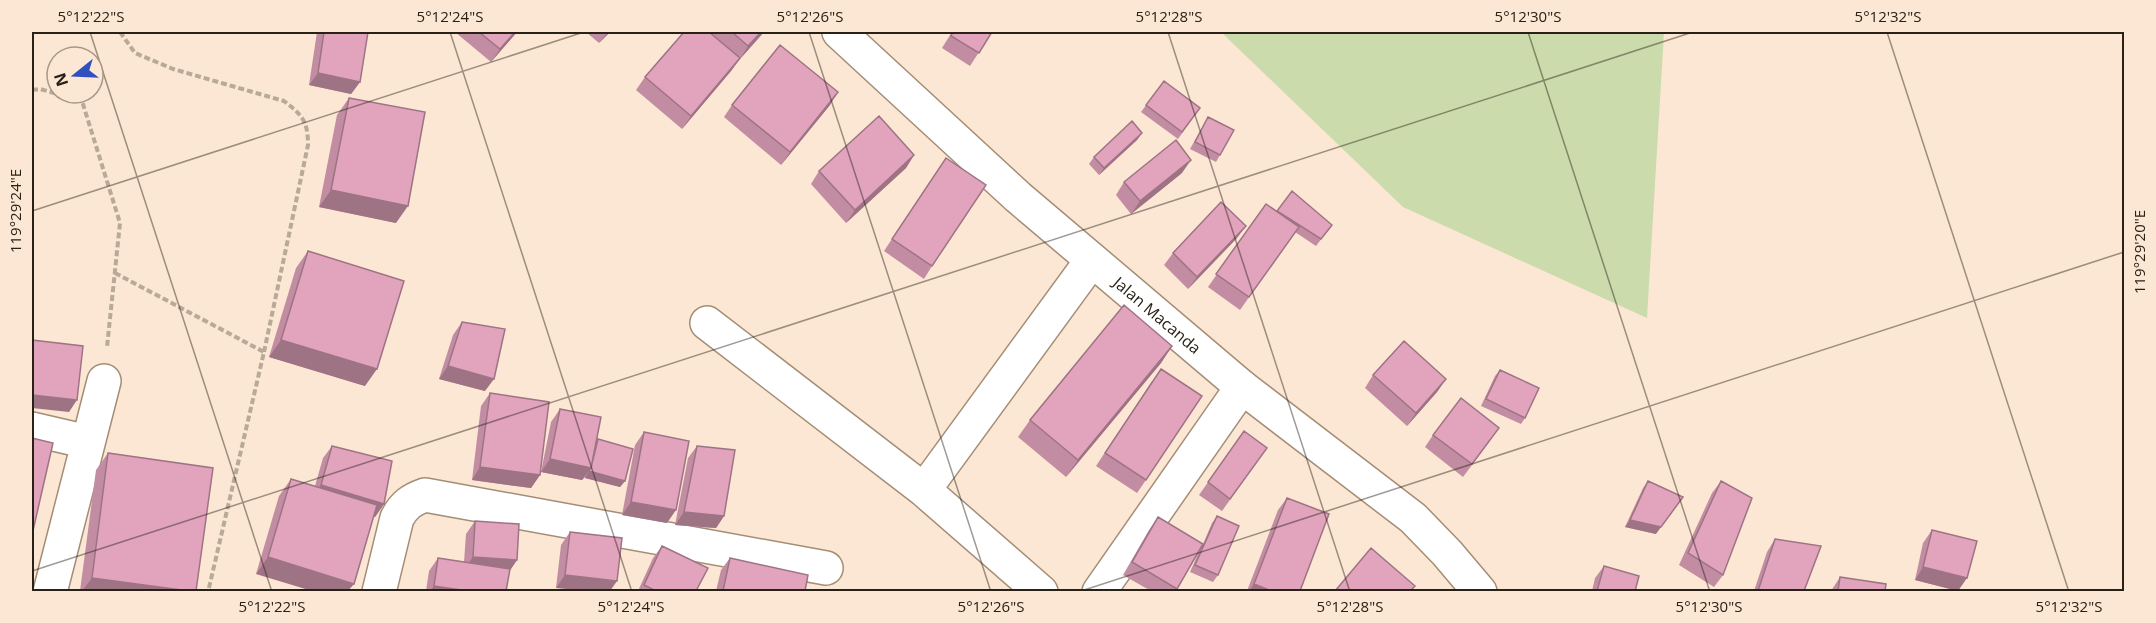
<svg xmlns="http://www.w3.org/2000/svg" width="2156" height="623" font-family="'Open Sans',sans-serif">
<rect width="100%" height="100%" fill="#fbe7d3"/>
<path fill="#cbdbab" d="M1221,32h443l-17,286 -244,-111z"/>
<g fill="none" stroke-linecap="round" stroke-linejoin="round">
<g stroke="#a48d76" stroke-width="36">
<path id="minor" d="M707,323l217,167 117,102
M32,429l56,13
M924,490l168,-230
M50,592l54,-211
M379,592l18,-74c7,-13 14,-18 28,-23l401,73
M1099,592l143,-205"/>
</g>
<g stroke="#a48d76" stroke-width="36">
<g id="tertiary">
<path id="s1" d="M839,32l179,165 224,190 171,131 34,35 33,39"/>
</g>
</g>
<path stroke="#b9a998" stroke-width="4" stroke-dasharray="6 3" stroke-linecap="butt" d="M120,32l15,21 38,16 111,32c18,14 24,20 24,44l-44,207
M32,90l8,-1 42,12 38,122 -13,124
M115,273l149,79 -56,240"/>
<use href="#minor" stroke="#fff" stroke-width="33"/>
<use href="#tertiary" stroke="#fff" stroke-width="33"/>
</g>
<path fill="#c28da2" d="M317,32h51l-8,50 -9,12 -42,-9z
M455,32h62l-26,30z
M586,32h24l-11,11z
M684,32h80l-24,27 -9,12 -49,58 -46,-39 9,-13z
M952,32h40l-22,34 -28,-18z
M1164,81l36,27 -22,31 -37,-27z
M349,98l47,125 -77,-16 18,-92z
M732,105h98l-49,60 -57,-48z
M1208,117l12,38 -4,7 -26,-13z
M1142,133l-5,7 -38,35 -10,-11 5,-7z
M914,155l-8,13 -60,55 -35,-39 8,-13z
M937,171l-5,95 -8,13 -40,-28z
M1182,173l-51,41 -15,-19 8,-13z
M1266,204l11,7 55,14 -16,21 -21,-14 -55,78 -32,-23z
M1237,238l-49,51 -24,-24 9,-12z
M308,251l57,135 -96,-29 27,-89z
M462,322l23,69 -46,-12 14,-44z
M1172,346l-11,17 -95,114 -48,-40 12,-17z
M1500,370l25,48 -4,6 -40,-18 14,-30z
M1373,375l73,4 -9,13 -30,34 -42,-38z
M1152,381l-6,99 -9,13 -41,-27z
M490,393l50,82 -9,13 -59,-8 9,-74z
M560,409l36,32 2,-2 27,42 -5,6 -35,-9v-1l-3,3 -41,-8 10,-50z
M1244,431l23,17 -45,63 -23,-16z
M644,432l23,91 -45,-8 13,-70z
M1433,435l57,6 -27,36 -38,-30z
M332,446l52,58 -9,13h-1l-118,57 23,-78 12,-17 24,7 8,-28z
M697,446l27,70 -8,12 -41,-3 13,-67z
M108,453l88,138h-116l16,-121z
M1648,481l8,53 -31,-7 18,-39z
M1721,481l2,94 -9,12 -35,-22 33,-72z
M1287,498l13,93h-53l31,-81z
M1217,516l1,59 -5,7 -23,-10 12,-27 -27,46h-24l-28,-16 26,-45 9,-13 45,27 9,-21z
M475,521l42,39 -8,12 -3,19h-80l3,-20 9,-13 26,4 2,-28z
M1932,530l26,61 -43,-11 8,-37z
M570,532l47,49 -61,7 5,-43z
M1775,539l29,52h-50l13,-39z
M662,546l34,45h-58l15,-33z
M730,558l75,33h-89l5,-21z
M1604,566l31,25h-43l3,-13z
M1840,577l45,14h-54z"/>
<path fill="#9e7384" d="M515,32h2l-26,30 9,-13z
M608,32h2l-11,11z
M761,32h3l-24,27 8,-13z
M740,58l-9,13 -49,58 9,-13z
M318,73l42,9 -9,12 -42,-9z
M838,92l-8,13 -49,60 9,-13z
M1142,133l-5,7 -38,35 5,-7z
M914,155l-8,13 -60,55 9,-13z
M1191,160l-9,13 -51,41 9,-13z
M331,190l77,16 -12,17 -77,-16z
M1246,226l-9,12 -49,51 9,-12z
M281,340l96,29 -12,17 -96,-29z
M1172,346l-11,17 -95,114 12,-17z
M448,366l46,13 -9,12 -46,-12z
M1446,379l-9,13 -30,34 9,-13z
M32,395l45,5 -8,12 -37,-4z
M550,459l41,9 -9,12 -41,-8z
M480,467l60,8 -9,13 -59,-8z
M589,471l36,10 -5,6 -35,-9z
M321,485l63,19 -9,13 -63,-20z
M1683,497l-27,37 -31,-7 5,-7z
M631,502l45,8 -9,13 -45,-8z
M684,512l40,4 -8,12 -41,-3z
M268,557l86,27 -6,7h-36l-56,-17z
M473,557l44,3 -9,13 -44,-4z
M1923,567l44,11 -9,13 -43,-11z
M565,575l52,6 -7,10h-23l-31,-3z
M92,578l97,13h-107z
M1254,584l18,7h-23z
M434,586l34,5h-38z"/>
<path fill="#e1a4bc" stroke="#9e7384" stroke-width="1.5" d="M324,32h44l-8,50 -42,-9z
M479,32h36l-15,17z
M684,32h25l31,26 -49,58 -46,-39z
M732,32h29l-13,14z
M953,32h39l-13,21 -28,-17z
M780,45l58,47 -48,60 -58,-47z
M1164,81l36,27 -18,24 -36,-27z
M349,98l76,14 -17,94 -77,-16z
M879,116l35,39 -59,55 -36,-39z
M1208,117l26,13 -14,25 -25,-13z
M1132,121l10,12 -38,35 -10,-11z
M1176,140l15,20 -51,41 -16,-19z
M946,158l40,27 -54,81 -40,-27z
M1292,191l40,34 -11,14 -44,-28z
M1221,202l25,24 -49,51 -24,-24z
M1266,204l33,23 -50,70 -33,-23z
M308,251l96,30 -27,88 -96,-29z
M1124,305l48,41 -94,114 -48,-40z
M462,322l43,7 -11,50 -46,-13z
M32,340l51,6 -6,54 -45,-5z
M1404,341l42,38 -30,34 -43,-38z
M1161,369l41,27 -56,84 -41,-27z
M1500,370l39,18 -14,30 -39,-19z
M490,393l59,9 -9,73 -60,-8z
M1461,398l38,30 -27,36 -39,-29z
M560,409l41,8 -10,51 -41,-9z
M1244,431l23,17 -37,51 -22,-17z
M644,432l45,9 -13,69 -45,-8z
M32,438l21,5 -21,92z
M598,439l35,10 -8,32 -36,-10 2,-3z
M332,446l60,15 -8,43 -63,-19z
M697,446l38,4 -11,66 -40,-4z
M108,453l105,15 -17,123h-7l-97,-13z
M291,479l86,26 -23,79 -86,-27z
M1648,481l35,16 -22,30 -31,-7z
M1721,481l31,17 -29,77 -35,-22z
M1287,498l42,16 -29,77h-28l-18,-7z
M1217,516l22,10 -21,49 -23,-10z
M1158,517l45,27 -26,45 -45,-27z
M475,521l44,3 -2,36 -44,-3z
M1932,530l45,11 -10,37 -44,-11z
M570,532l52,6 -5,43 -52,-6z
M1775,539l46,7 -17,45h-46z
M662,546l46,22 -12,23h-40l-12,-6z
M1371,548l44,38 -5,5h-75z
M438,558l72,11 -4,22h-38l-34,-5z
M730,558l78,17 -3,16h-82z
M1604,566l35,10 -4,15h-38z
M1840,577l46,7 -1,7h-47z"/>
<path fill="none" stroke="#292016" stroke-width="1.5" stroke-opacity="0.45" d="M90,32l182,560M450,32l182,560M809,32l182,560M1168,32l182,560M1528,32l182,560M1887,32l182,560M32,211l552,-179M32,571l1661,-539M1078,592l1046,-340"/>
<g text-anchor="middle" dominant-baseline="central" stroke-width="4.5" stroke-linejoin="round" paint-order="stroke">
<g font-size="16" fill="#292016" stroke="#fbe7d3">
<text stroke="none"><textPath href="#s1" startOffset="426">Jalan Macanda</textPath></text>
</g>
</g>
<rect width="2156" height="623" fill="none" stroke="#fbe7d3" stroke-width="66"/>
<g transform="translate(75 75) rotate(252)"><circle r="28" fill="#fbe7d3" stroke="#a79787" stroke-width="1.5"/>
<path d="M0-4.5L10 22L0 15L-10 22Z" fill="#3050c0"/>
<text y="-9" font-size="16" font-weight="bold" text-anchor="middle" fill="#292016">N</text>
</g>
<rect x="33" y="33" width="2090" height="557" fill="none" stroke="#292016" stroke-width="2"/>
<g font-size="15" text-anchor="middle" fill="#292016">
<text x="91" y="22">5°12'22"S</text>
<text x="450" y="22">5°12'24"S</text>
<text x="810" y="22">5°12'26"S</text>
<text x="1169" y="22">5°12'28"S</text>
<text x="1528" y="22">5°12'30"S</text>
<text x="1888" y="22">5°12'32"S</text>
<text transform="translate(16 211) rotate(-90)" y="5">119°29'24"E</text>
<text transform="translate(2140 252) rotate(-90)" y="5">119°29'20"E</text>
<text x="272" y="612">5°12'22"S</text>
<text x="631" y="612">5°12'24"S</text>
<text x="991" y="612">5°12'26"S</text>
<text x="1350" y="612">5°12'28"S</text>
<text x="1709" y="612">5°12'30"S</text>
<text x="2069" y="612">5°12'32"S</text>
</g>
</svg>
